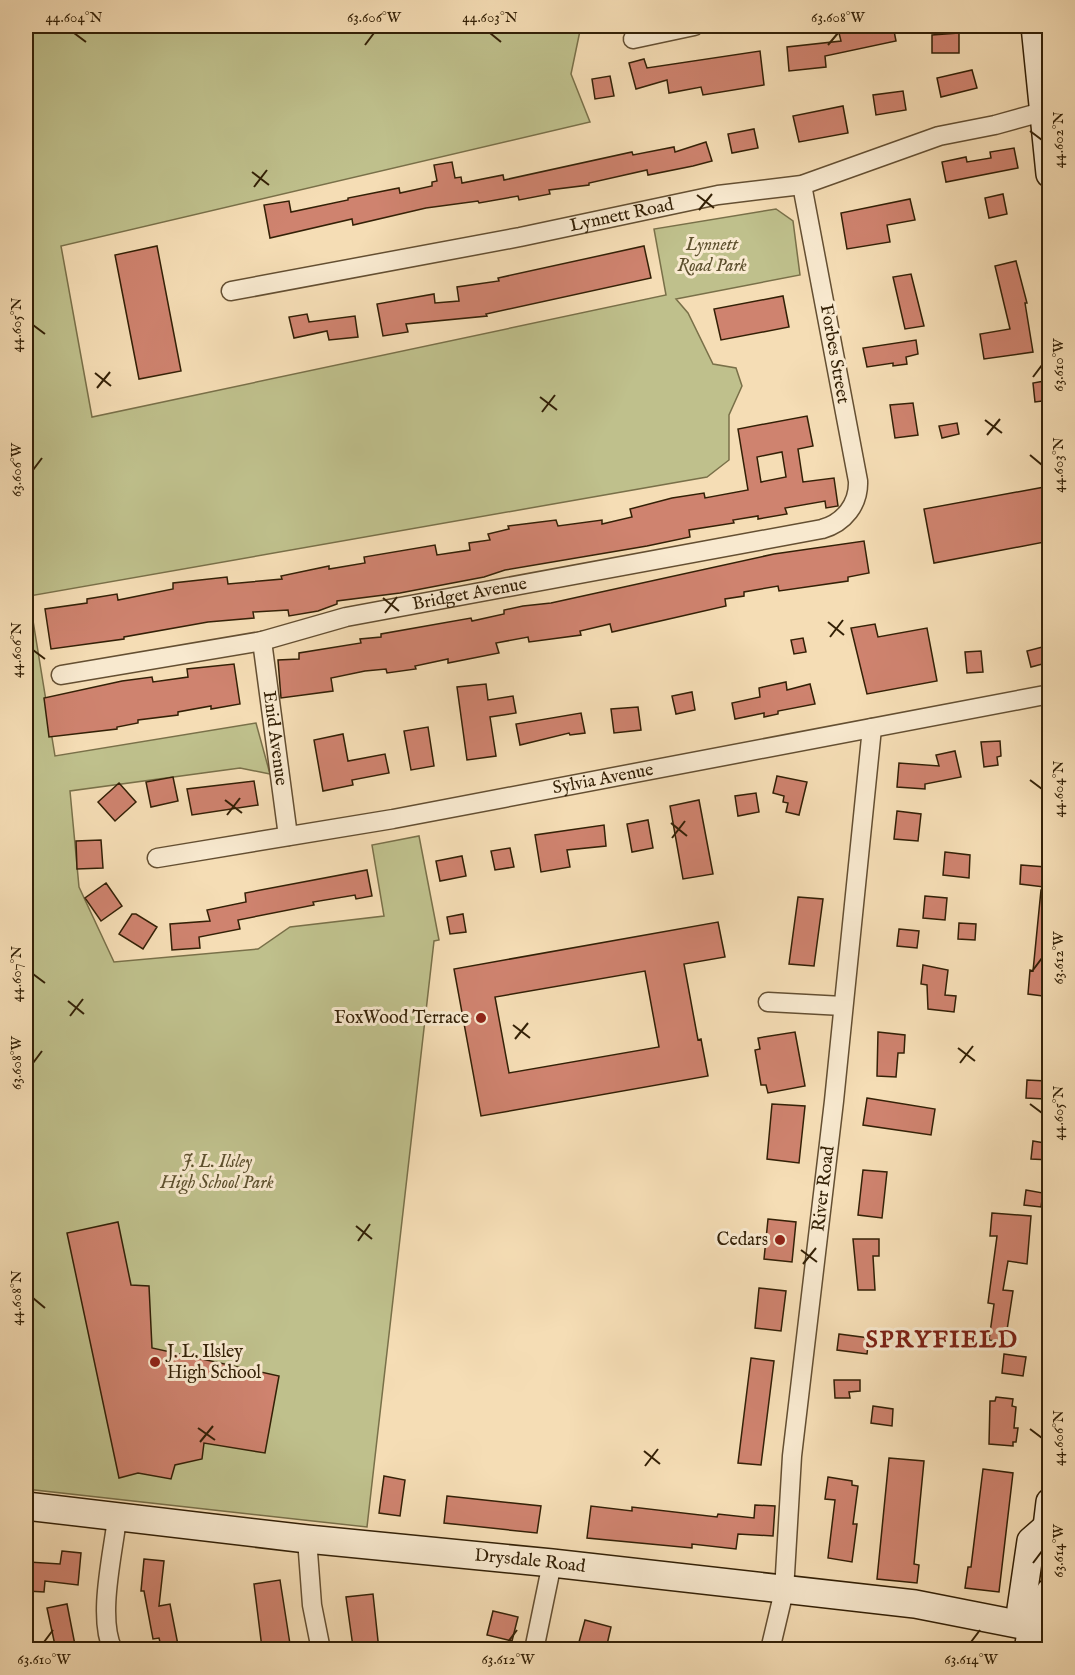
<svg xmlns="http://www.w3.org/2000/svg" width="1075" height="1675" font-family="'IM FELL English',serif">
<rect width="100%" height="100%" fill="#f5ddb5"/>
<filter id="stains"><feTurbulence type="fractalNoise" baseFrequency=".00333" numOctaves="4"/><feColorMatrix values="0 0 0 0 .2 0 0 0 0 .09 0 0 0 0 .02 0 0 0 .5 -.17"/></filter>
<radialGradient id="worn" r=".72"><stop offset=".6" stop-color="#630" stop-opacity="0"/><stop offset="1" stop-color="#630" stop-opacity=".3"/></radialGradient>
<path fill="#bfc08c" stroke="#797049" stroke-width="1.5" d="M26,26h555l-10,48 19,48 -529,124 31,171 574,-122 -12,-66 122,-20 17,12 7,54 -124,24 12,14 25,51 23,4 6,18 -13,29v45l-22,17 -678,119 26,160 201,-33 14,51 -30,-6 -170,23 9,96 35,75 144,-13 32,-22 94,-11 -12,-71 47,-9 20,104 -5,1 -67,586 -341,-38z"/>
<path fill="#cf836f" stroke="#332006" stroke-width="1.5" fill-rule="evenodd" d="M882,26h11l3,15 -71,15 1,11 -37,4 -2,-24 54,-6 -2,-8z
M959,33v20h-27v-18z
M760,51l4,34 -61,10 -2,-8 -32,6 -2,-13 -31,9 -7,-26 15,-4 3,9z
M972,70l5,18 -36,9 -4,-19z
M610,76l4,20 -19,3 -3,-20z
M903,91l3,19 -30,5 -3,-20z
M843,106l5,27 -49,9 -6,-26z
M754,129l4,19 -26,5 -4,-19z
M706,142l6,19 -19,5 -45,9 -1,-5 -58,13v2l-40,5 1,4 -31,6 -1,-4 -39,7 -1,-2 -52,7 -73,17 -1,-6 -82,19 -6,-33 25,-4 2,11 57,-12v-2l51,-10 1,5 32,-7v-4l5,-1 -3,-16 18,-3 3,16 6,-1 1,6 41,-8 1,5 128,-28 1,3 41,-8 1,5z
M1014,148l4,20 -72,14 -4,-20 24,-5 1,5 24,-4 -1,-6z
M1003,194l4,20 -18,4 -4,-20z
M910,199l5,21 -28,5 3,17 -43,7 -6,-36z
M157,246l24,125 -42,8 -24,-124z
M644,246l7,32 -165,36 1,2 -81,8 2,8 -25,4 -6,-32 57,-10 1,9 24,-2 -2,-14 42,-6 -1,-3z
M1016,261l11,42h-2l8,49 -49,7 -4,-25 30,-5 -15,-63z
M911,274l13,52 -19,3 -12,-52z
M783,296l6,31 -68,13 -7,-31z
M307,314l2,8 46,-6 3,21 -29,3 -2,-9 -33,7 -5,-21z
M916,340l2,14 -12,3 1,7 -14,2v-3l-26,4 -4,-19z
M1050,380v20l-15,2 -2,-19z
M913,403l5,32 -23,3 -5,-33z
M807,416l6,30 -15,3 5,33 31,-4 4,28 -12,2 -1,-7 -40,7 2,6 -29,5v-3l-25,4 1,3 -45,7 1,7 -43,9 -142,24 -21,7 -84,16 -63,8v3l-19,7 -29,5 -1,-6 -35,2 1,6 -46,4 -84,15v2l-73,10 -6,-40 42,-6v-4l30,-5 1,6 55,-11v-6l54,-6 1,7 54,-5 -1,-3 48,-10v3l36,-6 -1,-6 71,-12 2,10 33,-5 -1,-7 21,-3 -2,-6 21,-5 -1,-3 48,-6 2,6 44,-6v4l30,-7 -2,-8 42,-11 32,-5 1,5 43,-8 -10,-61zM782,452l4,25 -25,5 -4,-25z
M957,423l2,11 -17,4 -3,-12z
M1050,486v55l-116,22 -10,-54z
M864,541l5,32 -21,4v4l-69,10 -1,-5 -34,6v4l-19,3 1,7 -114,26 -2,-8 -30,7 1,4 -52,7 -1,-5 -32,6 3,10 -51,10v-4l-33,7 1,3 -29,4 -1,-4 -21,2 -34,7 2,13 -52,7 -3,-38 21,-1v-6l62,-10 -1,-4 21,-2v-3l90,-16 1,3 32,-7v-4l19,-4 28,-3 223,-49z
M875,624l3,13 49,-9 10,53 -70,13 -16,-66z
M803,638l3,14 -12,2 -3,-14z
M1050,645v17l-19,5 -4,-16z
M981,651l2,21 -16,1 -2,-21z
M234,664l6,40 -29,5v-3l-33,6v3l-40,5v3l-21,4v2l-68,8 -5,-39 78,-17 30,-4 1,5 35,-5 -1,-8z
M786,682l1,8 23,-6 5,20 -37,7v3l-14,3v-4l-29,6 -3,-16 28,-6 -1,-9z
M486,684l2,16 25,-4 3,17 -26,4 6,39 -29,4 -10,-73z
M692,692l3,18 -19,4 -4,-18z
M638,707l3,23 -27,3 -3,-24z
M581,713l4,20 -15,2 -1,-2 -49,12 -4,-21z
M428,727l6,39 -23,4 -7,-39z
M343,734l5,27 37,-7 4,19 -37,7 1,5 -30,6 -9,-51z
M1000,741l1,15 -4,1 1,8 -14,2 -3,-25z
M955,751l6,26 -36,7v5l-28,-2 2,-24 40,3 -3,-11z
M777,776l30,6 -8,33 -13,-3 2,-9 -5,-1 1,-6 -11,-3z
M173,777l5,24 -27,6 -5,-25z
M254,781l4,24 -66,10 -5,-26z
M119,783l17,19 -21,19 -17,-19z
M756,793l3,19 -21,4 -3,-20z
M699,800l14,74 -30,5 -13,-73z
M897,811l24,3 -3,27 -24,-2z
M648,820l5,28 -21,4 -5,-28z
M604,825l2,21 -39,4 3,17 -29,5 -6,-37z
M101,840l2,28 -26,1 -1,-28z
M510,848l4,19 -19,3 -4,-19z
M945,852l25,3 -1,23 -26,-3z
M462,856l4,20 -26,5 -4,-20z
M1021,865l25,2 -2,20 -24,-3z
M367,870l5,26 -16,3 -1,-4 -42,7 1,3 -76,15 2,9 -41,8 1,11 -28,2 -2,-26 40,-3 -3,-11 39,-8 -1,-9z
M106,883l16,23 -21,15 -16,-23z
M1041,890h9v107l-22,-3 2,-24 3,1z
M925,896l22,2 -2,22 -22,-2z
M798,897l25,2 -9,67 -25,-2z
M132,914h4l21,13 -14,22 -24,-15z
M463,914l3,18 -16,2 -3,-17z
M718,922l7,35 -41,7 14,76 3,-1 7,37 -227,40 -27,-147zM645,971l14,76 -150,26 -14,-76z
M959,923l17,1 -1,16 -17,-1z
M899,929l20,2 -2,17 -20,-2z
M923,965l25,5 -3,25 11,1 -2,16 -26,-3 -1,-24 -6,-1z
M795,1032l10,54 -37,7 -2,-8h-5l-6,-35 5,-1 -2,-11z
M878,1032l27,3 -1,18h-6l-2,24 -19,-1z
M1027,1080l19,1 -1,18 -19,-1z
M867,1098l68,11 -4,26 -68,-10z
M772,1104l33,2 -6,57 -32,-4z
M1033,1141l17,3v16l-19,-1z
M863,1170l24,2 -5,46 -24,-3z
M1026,1190l17,3 -2,14 -17,-2z
M992,1213l39,3 -4,48 -19,-3 -5,29 10,1 -8,52 -16,-3 5,-36 -6,-1 9,-67h-7z
M768,1219l28,3 -4,40 -28,-3z
M118,1222l13,63 18,1 3,62 127,28 -14,77 -61,-10 -2,16 -27,6 -4,14 -33,-6 -19,5 -52,-245z
M853,1239h26v17h-6l2,34h-17z
M759,1288l27,3 -5,40 -26,-3z
M839,1334l30,4 -2,16 -30,-4z
M1004,1354l22,3 -3,19 -21,-3z
M751,1358l23,3 -13,104 -23,-2z
M834,1380h26v11l-11,1 1,6h-15z
M996,1397l17,2 -1,7 4,1 -2,21h4l-2,14h-3v4l-24,-2 1,-43h5z
M873,1406l20,3 -1,17 -21,-3z
M889,1458l35,3 -10,103 5,1 -2,18 -40,-4z
M983,1469l30,4 -14,119 -34,-4 3,-21h3z
M384,1476l21,4 -5,36 -21,-3z
M828,1477l24,4v4l6,1 -5,38h4l-5,38 -24,-4 7,-58 -10,-1z
M447,1496l94,10 -4,27 -93,-10z
M755,1505l20,1 -2,30 -35,-2 -2,15 -44,-5v4l-105,-10 4,-32 41,5v-4l85,10 1,-3 36,4z
M62,1551l19,2 -3,32 -33,-4 -1,11 -17,-1 2,-29 31,2z
M144,1559l20,2 -5,45 11,-2 9,46h-17l-3,-12 -6,1 -9,-48h-3z
M280,1580l10,64 -28,4 -8,-64z
M373,1594l6,56h-23l-3,-3 -7,-50z
M67,1604l9,46h-20l-9,-42z
M493,1611l25,6 -6,24 -25,-6z
M585,1620l26,7 -5,22 -27,-7z"/>
<g fill="none" stroke-linecap="round" stroke-linejoin="round">
<g stroke="#644f32" stroke-width="21">
<g id="street">
<path d="M633,39l61,-13"/>
<path id="s1" d="M231,291l289,-54 198,-42 84,-10 137,-49 56,-11 47,-13"/>
<path id="s2" d="M262,641l26,195"/>
<path id="s3" d="M61,675l201,-34 84,-24 476,-88c22,-6 37,-25 36,-48l-56,-296"/>
<path id="s4" d="M157,858l236,-39 657,-125"/>
<path d="M768,1002l75,4"/>
<path d="M307,1539l5,66 9,45"/>
<path d="M113,1650c-16,-32 0,-96 4,-132"/>
<path d="M534,1650l18,-87"/>
<path id="s5" d="M770,1650l14,-59 8,-135 42,-355 38,-373"/>
</g>
</g>
<g stroke="#332006" stroke-width="30">
<g id="secondary">
<path d="M1035,26l15,148"/>
<path d="M1050,1502l-3,25 3,5"/>
<path id="s6" d="M26,1506l281,33 245,24 363,41 117,23"/>
<path d="M1032,1627l-11,-18 10,-68 16,-14"/>
<path d="M1028,1650l4,-23 14,-15 4,-20"/>
</g>
</g>
<use href="#street" stroke="#f8e9cf" stroke-width="18"/>
<use href="#secondary" stroke="#f8e9cf" stroke-width="27"/>
</g>
<path fill="none" stroke="#332006" stroke-width="2" d="M74,33l12,9M490,33l11,9M365,45l9,-12M828,45l10,-12M1030,131l12,9M252,172l17,13M254,187l13,-17M697,195l17,13M699,210l13,-16M33,325l12,9M95,373l16,13M1033,377l9,-12M97,388l13,-16M540,397l17,13M542,412l13,-17M985,420l17,13M987,435l13,-16M1030,455l12,10M33,470l9,-12M383,598l16,13M385,613l12,-16M828,622l16,13M830,637l13,-17M33,650l12,9M1030,780l12,9M225,800l17,13M227,815l13,-17M671,823l16,13M672,838l13,-17M1033,970l9,-12M33,974l12,9M68,1001l16,13M70,1016l13,-17M513,1025l17,13M515,1039l13,-16M958,1048l17,13M33,1063l9,-12M960,1063l13,-17M1030,1104l12,9M356,1226l16,13M358,1241l12,-17M801,1250l16,12M803,1264l13,-16M33,1298l12,10M198,1428l17,12M1030,1429l12,9M200,1442l13,-16M644,1451l16,13M645,1466l13,-17M1033,1563l9,-12M44,1642l9,-12M508,1642l9,-12M971,1642l9,-12"/>
<g fill="#8f2418" stroke="#f8e9cf" stroke-width="2">
<circle cx="481" cy="1018" r="6"/>
<circle cx="780" cy="1240" r="6"/>
<circle cx="155" cy="1362" r="6"/>
</g>
<g text-anchor="middle" dominant-baseline="central" stroke-width="6" stroke-linejoin="round" paint-order="stroke">
<g font-size="18" fill="#332006" stroke="#f8e9cf">
<text stroke="none"><textPath href="#s1" startOffset="398">Lynnett Road</textPath></text>
<text transform="translate(834 354) rotate(80)">Forbes Street</text>
<text stroke="none"><textPath href="#s3" startOffset="417">Bridget Avenue</textPath></text>
<text stroke="none"><textPath href="#s2" startOffset="98">Enid Avenue</textPath></text>
<text stroke="none"><textPath href="#s4" startOffset="453">Sylvia Avenue</textPath></text>
<text stroke="none"><textPath href="#s5" startOffset="465">River Road</textPath></text>
<text stroke="none"><textPath href="#s6" startOffset="507">Drysdale Road</textPath></text>
</g>
<g font-size="18" font-style="italic" fill="#5d502e" stroke="#f8e9cf">
<text x="712" y="245">Lynnett<tspan x="712" dy="21">Road Park</tspan></text>
<text x="217" y="1162">J. L. Ilsley<tspan x="217" dy="21">High School Park</tspan></text>
</g>
<g font-size="18" fill="#332006" stroke="#f8e9cf" text-anchor="end">
<text x="469" y="1018">FoxWood Terrace</text>
<text x="768" y="1240">Cedars</text>
<text x="167" y="1352" text-anchor="start">J. L. Ilsley<tspan x="167" dy="21">High School</tspan></text>
</g>
<g font-size="24" font-weight="bold" letter-spacing="1.5" fill="#7a1f14" stroke="#f8e9cf">
<text x="942" y="1340">SPRYFIELD</text>
</g>
</g>
<rect width="1075" height="1675" fill="none" stroke="#f5ddb5" stroke-width="66"/>
<rect x="33" y="33" width="1009" height="1609" fill="none" stroke="#332006" stroke-width="2"/>
<g font-size="15" text-anchor="middle" fill="#332006">
<text x="74" y="22">44.604°N</text>
<text x="374" y="22">63.606°W</text>
<text x="490" y="22">44.603°N</text>
<text x="838" y="22">63.608°W</text>
<text transform="translate(1058 140) rotate(-90)" y="5">44.602°N</text>
<text transform="translate(16 325) rotate(-90)" y="5">44.605°N</text>
<text transform="translate(1058 365) rotate(-90)" y="5">63.610°W</text>
<text transform="translate(1058 465) rotate(-90)" y="5">44.603°N</text>
<text transform="translate(16 470) rotate(-90)" y="5">63.606°W</text>
<text transform="translate(16 650) rotate(-90)" y="5">44.606°N</text>
<text transform="translate(1058 789) rotate(-90)" y="5">44.604°N</text>
<text transform="translate(1058 958) rotate(-90)" y="5">63.612°W</text>
<text transform="translate(16 974) rotate(-90)" y="5">44.607°N</text>
<text transform="translate(16 1063) rotate(-90)" y="5">63.608°W</text>
<text transform="translate(1058 1113) rotate(-90)" y="5">44.605°N</text>
<text transform="translate(16 1298) rotate(-90)" y="5">44.608°N</text>
<text transform="translate(1058 1438) rotate(-90)" y="5">44.606°N</text>
<text transform="translate(1058 1551) rotate(-90)" y="5">63.614°W</text>
<text x="44" y="1664">63.610°W</text>
<text x="508" y="1664">63.612°W</text>
<text x="971" y="1664">63.614°W</text>
</g>
<rect width="100%" height="100%" filter="url(#stains)"/>
<rect width="100%" height="100%" fill="url(#worn)"/>
</svg>
